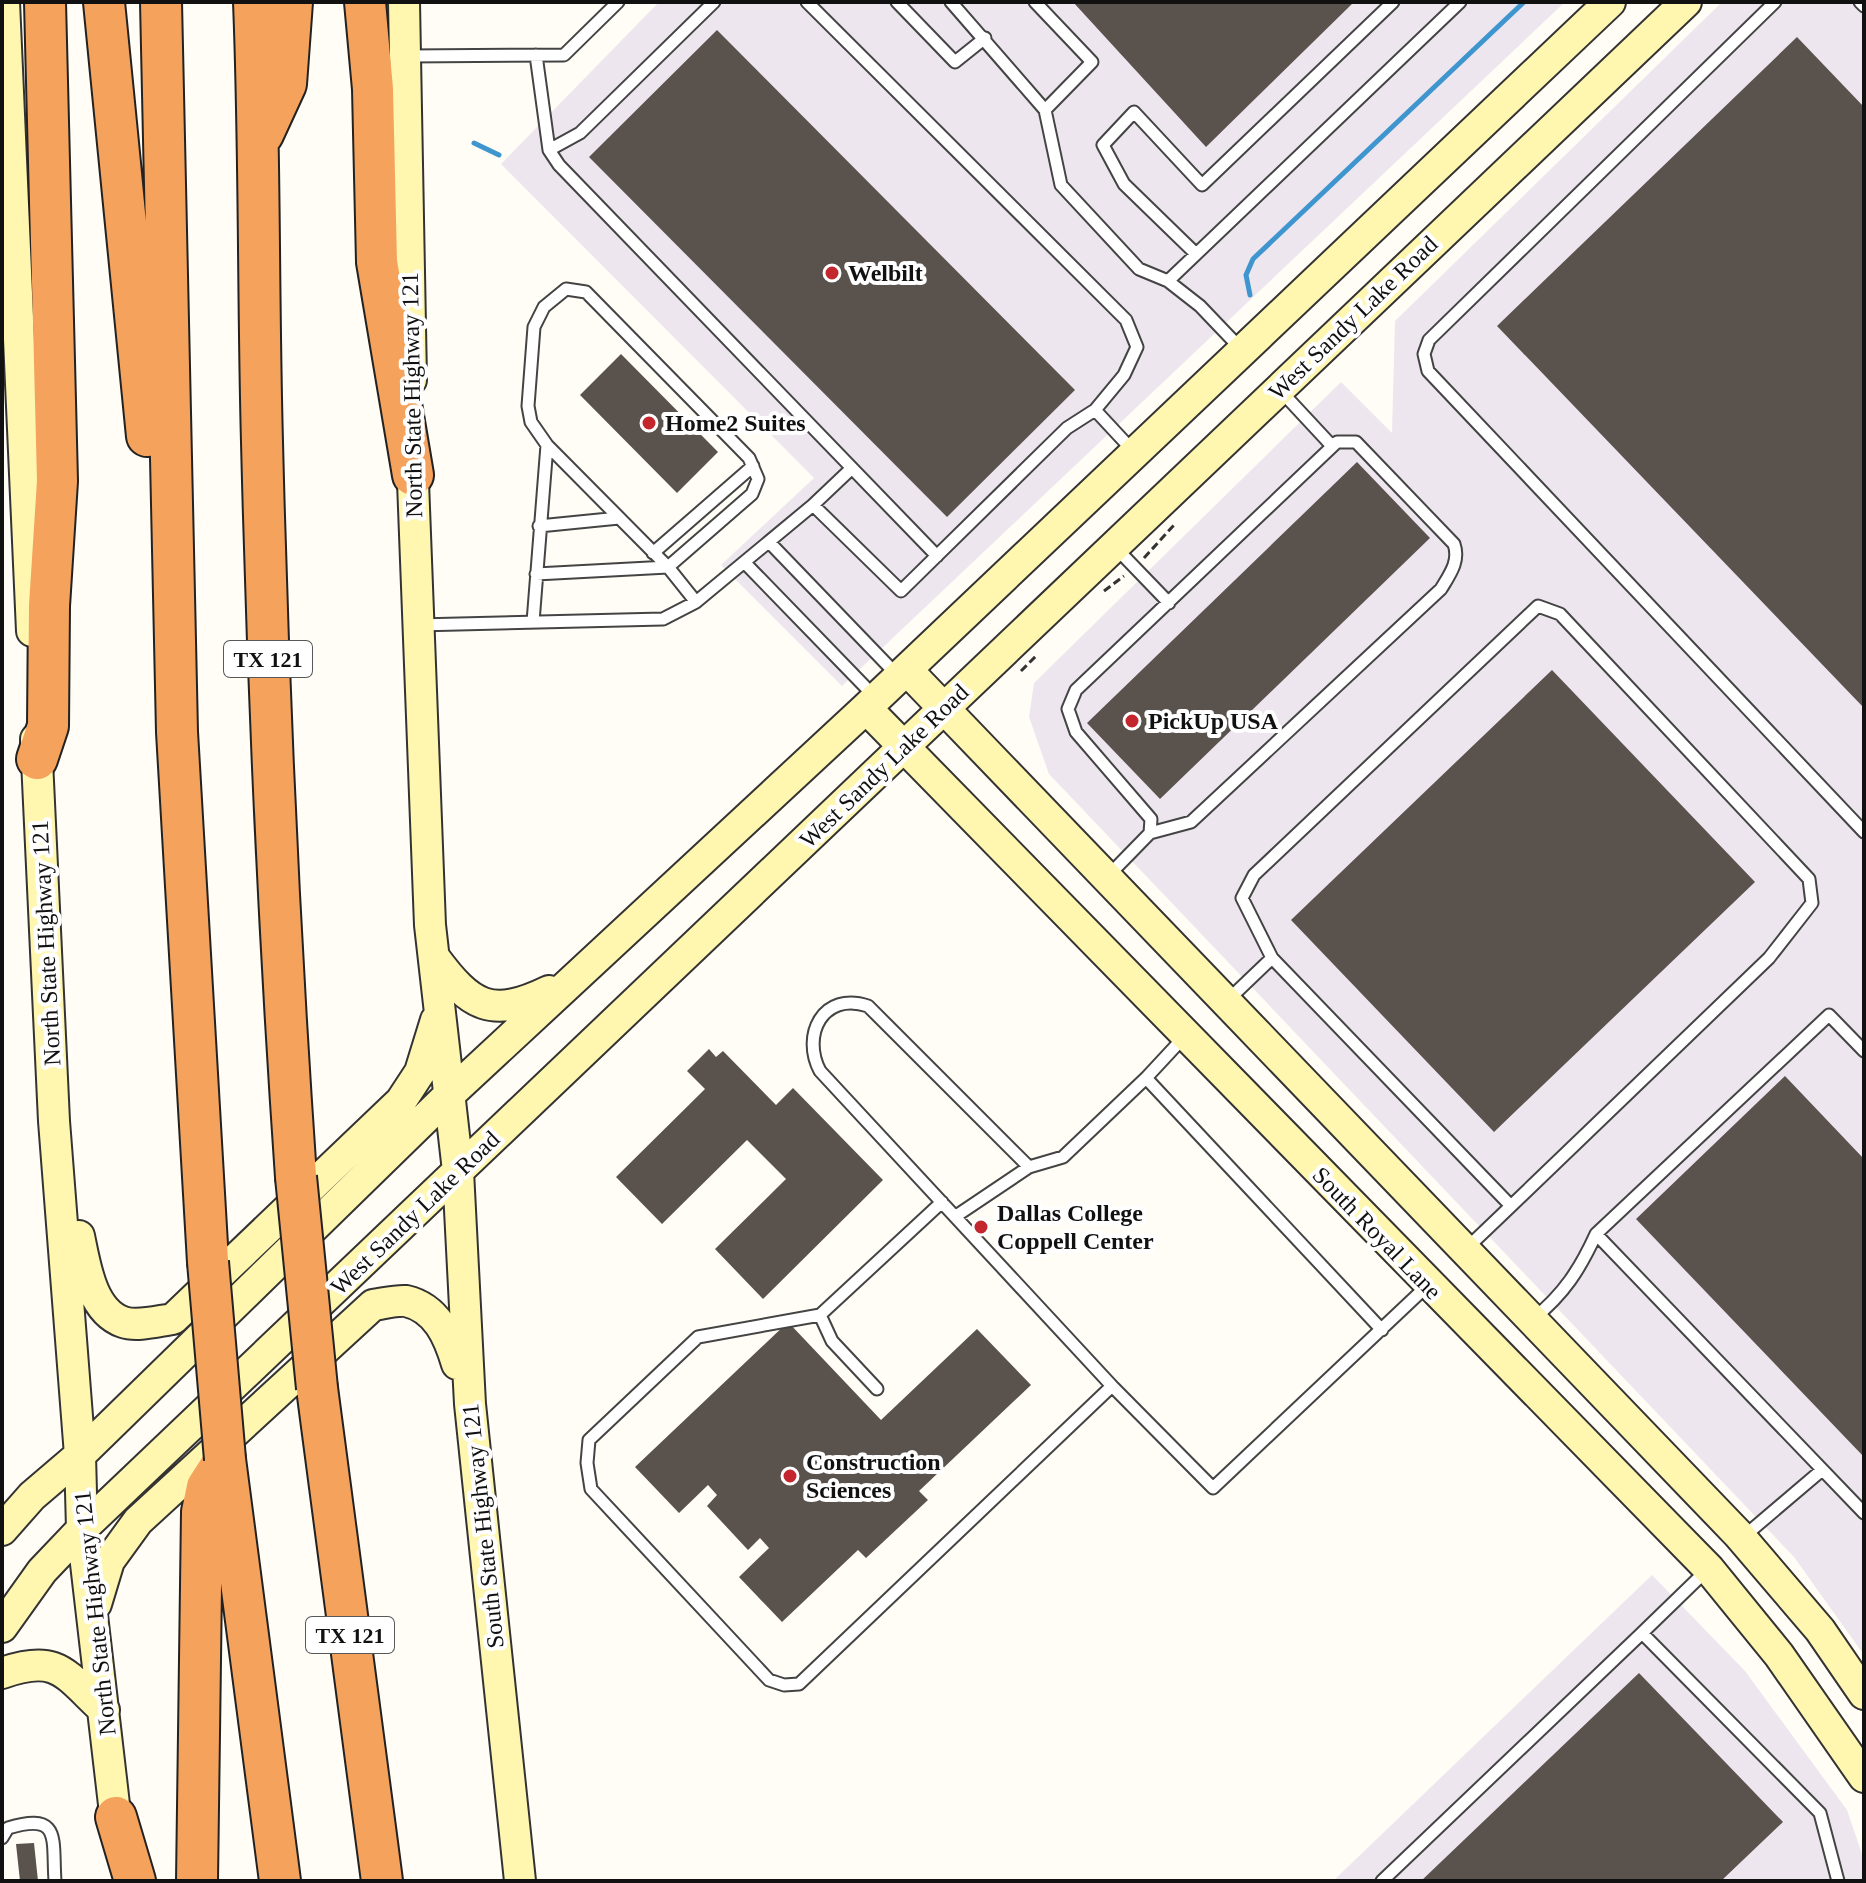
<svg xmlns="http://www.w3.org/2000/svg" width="1866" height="1883" font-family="'Times New Roman',serif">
<rect width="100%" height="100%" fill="#fffdf5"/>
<path fill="#eee6ef" d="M659,2h906l-723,684 -121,-121 93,-87 -313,-314z
M1722,2h142v1653l-70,-98 -745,-783 -20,-57 5,-34 307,-301 51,51 3,-112z
M1652,1575l93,96 102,139 17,50v21h-531z"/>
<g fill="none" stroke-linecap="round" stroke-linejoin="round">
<path stroke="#3f96cf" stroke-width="5" d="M474,143l25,12
M1250,295l-4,-20 7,-16 271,-257"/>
</g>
<path fill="#5a524d" d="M1073,2h281l-148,145z
M717,30l358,360 -128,127 -358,-360z
M1797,37l67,70v601l-367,-382z
M621,354l97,98 -41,41 -97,-98z
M1357,462l73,76 -270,261 -73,-76z
M1552,670l203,212 -261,250 -203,-212z
M709,1049l7,8 7,-6 53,54 17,-17 90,92 -120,119 -48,-50 71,-70 -39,-39 -85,84 -46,-47 89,-88 -18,-18z
M1785,1076l79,83v298l-228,-238z
M788,1322l93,98 96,-91 54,56 -112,106 9,9 -62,58 -8,-8 -76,72 -43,-45 30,-29 -9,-10 -12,12 -41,-44 10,-11 -9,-10 -29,28 -44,-46z
M1639,1673l144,149 -62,59h-300z
M34,1843l4,38h-18l-4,-37z"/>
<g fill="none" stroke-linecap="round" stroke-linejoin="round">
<g stroke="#444" stroke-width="15">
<path id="lane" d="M807,2l319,318 11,27 -13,28 -29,35 40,43
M897,2l58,60 30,-24
M951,2l94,108 16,75 78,84 29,12 32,25 42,44
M1035,2l57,60 -47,48
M1775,2l-346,338 -5,14 4,17 436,461
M1860,2l4,4
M536,55l13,95 10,15 378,391
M408,56l156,-1 54,-53
M549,150l31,-17 134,-131
M1196,254l-72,-70 -21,-39 31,-33 68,73 191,-183
M1168,281l292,-279
M1279,389l53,57
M547,445l121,122
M813,505l39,-37
M539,526l80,-8
M769,542l130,135
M1115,547l54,56
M653,553l100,-87
M745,563l131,135
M536,574l132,-7
M533,622l14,-177 -16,-23 -3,-16 6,-79 10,-20 22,-18 20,3 163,166 9,21 -6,15 -84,73 28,35
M418,625l245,-6 33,-17 117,-97 88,86 166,-163 28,-18
M1108,876l42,-43 1,-14 -75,-87 -8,-23 8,-19 261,-248h19l98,102c6,17 -4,30 -13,45l-250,233 -41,11
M1272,958l-30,-60 12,-23 284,-269 22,8 249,265 3,24 -43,55 -258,248
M1228,1000l44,-42 239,248 -44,42
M1864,1051l-35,-36 -233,219 268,279
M1146,1078l236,252
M1029,1167l-161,-161c-45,-15 -67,29 -48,65l292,315 101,102 215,-203
M942,1202l-122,113 -122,22 -109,103 -2,23 4,26 178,191 15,5 15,-1 313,-298
M956,1216l73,-49 34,-10 83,-79 39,-42
M820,1315l12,26 45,48
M1533,1319c31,-25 47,-50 63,-85
M1742,1538l80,-68
M1642,1633l66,-64
M2,1838l6,-10c54,-16 44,11 47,53
M1382,1881l260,-248 178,180 18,68"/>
</g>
<g stroke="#333" stroke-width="34">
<path id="secondary" d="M4,2l28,629
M404,2l7,378
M412,456l18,469 28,246 12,233 50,477
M907,670l831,864 82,96 44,64
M866,708l843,861 70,86 85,122
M36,739l18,382 26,334 2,74 36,310
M434,957c37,50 57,62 115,34
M79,1236c6,28 12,75 44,86 14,5 35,-1 50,-3l228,-218 19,-29 16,-52
M2,1530l30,-34 48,-41 370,-361 416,-386 744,-706
M96,1604l13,-43 29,-40 235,-216c9,-1 23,-5 33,-4 31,7 43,36 51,63
M2,1627l40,-56 40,-42 1604,-1527
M2,1673c56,-20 63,1 102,37"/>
</g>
<g stroke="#222" stroke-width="44">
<path id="highway" d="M104,2l43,434
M161,2l16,730 31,530
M254,2c6,147 4,293 8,440 6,245 17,490 34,735
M365,2l8,87 4,173 36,213
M263,134l23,-50 6,-82
M37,759l11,-33 1,-120 8,-125 -12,-479
M317,1388l65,493
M225,1459l55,422
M116,1817l19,64
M197,1881l5,-369 5,-25 18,-28"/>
</g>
<path stroke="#333" stroke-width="3" stroke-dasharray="8 4" stroke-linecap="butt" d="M1144,558l30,-33
M1104,591l20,-15
M1021,671l17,-17"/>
<use href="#lane" stroke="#fff" stroke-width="11"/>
<use href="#secondary" stroke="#fff6b0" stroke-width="30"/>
<use href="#highway" stroke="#f5a25d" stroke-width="40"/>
<g stroke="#222" stroke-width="44" stroke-linecap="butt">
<path id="highway-bridge" d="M296,1177l21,211
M208,1262l17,197"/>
</g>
<use href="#highway-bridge" stroke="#f5a25d" stroke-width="40"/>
</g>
<g fill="#c4262e" stroke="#fff" stroke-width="3">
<circle cx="832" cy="273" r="8"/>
<circle cx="649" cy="423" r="8"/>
<circle cx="1132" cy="721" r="8"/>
<circle cx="981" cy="1227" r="8"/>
<circle cx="790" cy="1476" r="8"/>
</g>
<g text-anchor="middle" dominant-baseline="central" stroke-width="8" stroke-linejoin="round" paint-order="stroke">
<g fill="#fff" stroke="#585858" stroke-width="2">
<rect x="224" y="641" width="88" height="36" rx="6"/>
<rect x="306" y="1617" width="88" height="36" rx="6"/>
</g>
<g font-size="22" font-weight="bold" fill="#111">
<text x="268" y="659">TX 121</text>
<text x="350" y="1635">TX 121</text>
</g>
<g font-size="24" font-weight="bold" fill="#111" stroke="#fff" text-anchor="start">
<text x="848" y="273">Welbilt</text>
<text x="665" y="423">Home2 Suites</text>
<text x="1148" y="721">PickUp USA</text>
<text x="997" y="1213">Dallas College<tspan x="997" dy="28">Coppell Center</tspan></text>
<text x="806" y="1462">Construction<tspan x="806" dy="28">Sciences</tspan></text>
</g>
<g font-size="24" fill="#111" stroke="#fff">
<text transform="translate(1353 318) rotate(-44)">West Sandy Lake Road</text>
<text transform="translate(412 395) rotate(-91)">North State Highway 121</text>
<text transform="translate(884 766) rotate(-44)">West Sandy Lake Road</text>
<text transform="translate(46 943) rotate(-93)">North State Highway 121</text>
<text transform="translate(415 1213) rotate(-44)">West Sandy Lake Road</text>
<text transform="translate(1377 1233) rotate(46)">South Royal Lane</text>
<text transform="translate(483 1526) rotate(-96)">South State Highway 121</text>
<text transform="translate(95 1613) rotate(-96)">North State Highway 121</text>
</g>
</g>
<rect width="1866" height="1883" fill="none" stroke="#111111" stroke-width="8"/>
</svg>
